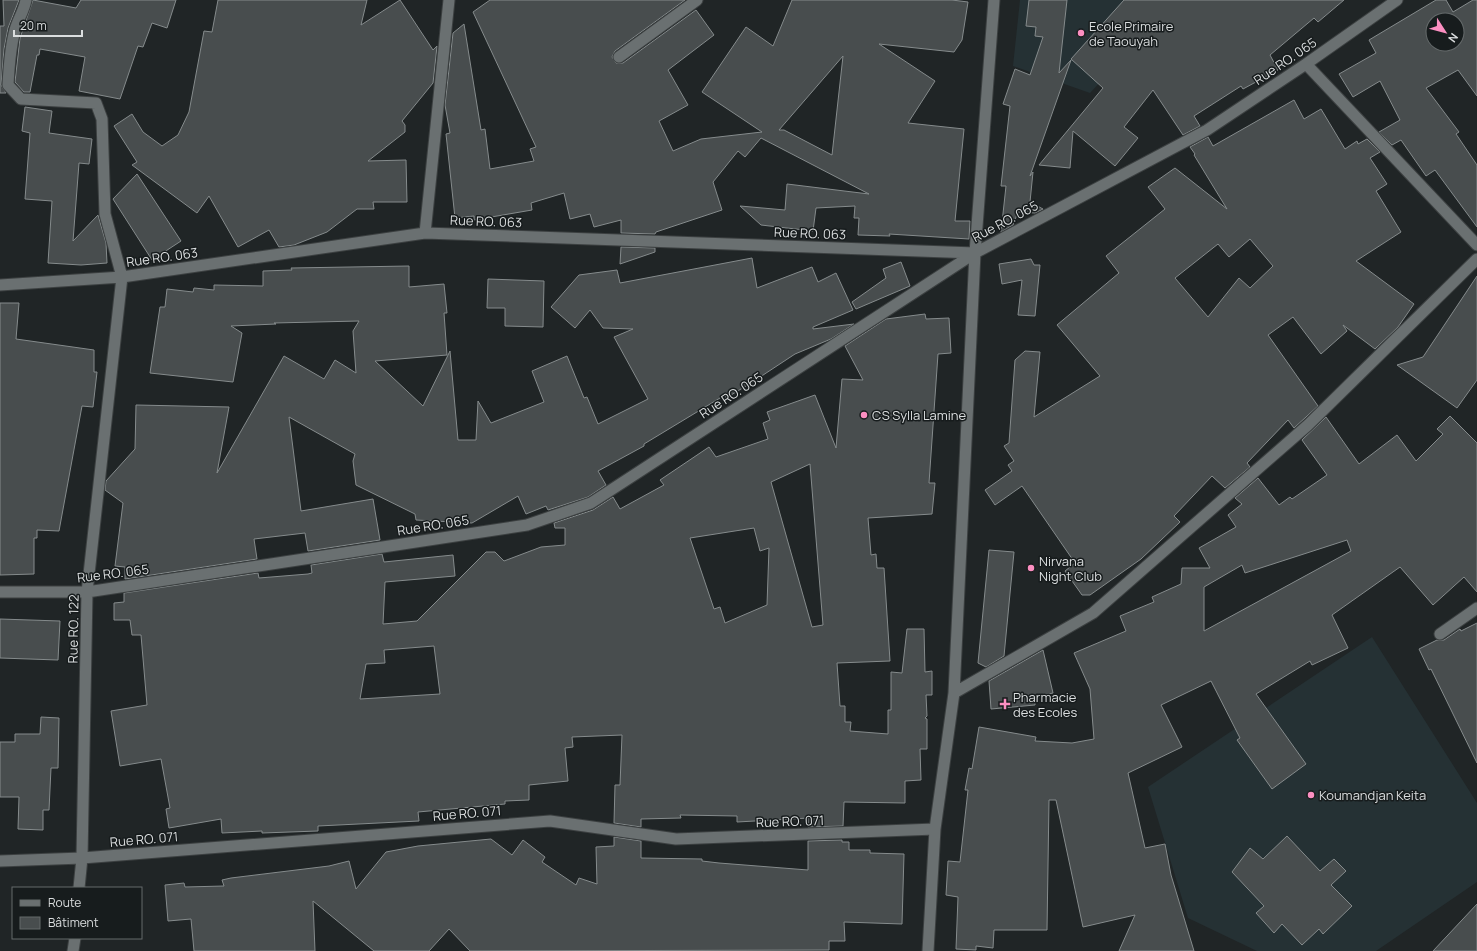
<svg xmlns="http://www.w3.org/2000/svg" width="1477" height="951" font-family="Manrope,sans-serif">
<rect width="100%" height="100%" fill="#202526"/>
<path fill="#253134" d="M1020,0h157l-87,93 -77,-27z
M1372,637l105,166v79l-101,69h-119l-69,-33 -40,-131z"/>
<path fill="#484d4e" stroke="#858b8c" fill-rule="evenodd" d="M3,0h16l-11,28 -4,21 -3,36 5,8h-6v-67h4z
M33,0l43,8 5,-8h95l-9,28 -15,-5 -9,24 -5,-1 -18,53 -41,-8 6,-34 -45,-8 -1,6h-2l-7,37h-6l-9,-10 5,-44z
M218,0h149l-6,25 39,-25 33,50 4,-4 -4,37 -31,38 3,4v7l-37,29 38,-1 1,42h-34l1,7h-17l-30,23 -33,13 -15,2 -10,-17 -31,17 -29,-51 -12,17 -65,-48 5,-3 -23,-36 18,-12 11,18 19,14 16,-11 11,-23 15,-81 8,1z
M490,0h195l-70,51 -3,6 4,6h7l73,-53 18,25 -46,35 20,35 -29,16 14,30 28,-12 61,-7 -60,-40 44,-65 27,19 19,-46h160l16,2 -6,38 -8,12 -75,-8 56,37 -27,42 56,6 -9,92h15l-1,18 -80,-5 1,2 -32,-1 1,-17h-5l1,-12 -39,2 -3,23 -52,-6 -21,-19 45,4 2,-26 82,10 -108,-56 -16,19 -7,-6 -25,31 9,28 -66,22 -1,2 -34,-1v-13l-27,7 -4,-13 -20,5 -6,-26 -33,10 1,7 -58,10v-4l-19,2 -9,-84 4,-1 -5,-28 8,-72 11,-9 17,106 4,-1 5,40 44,-8 -4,-12 6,-2 -63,-135zM843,56l-11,99 -48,-25h-5z
M1029,0h38l-8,73 12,-13 -41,116 3,-4 -3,30 13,7 -8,4 -17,-1 -5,13 -12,7 5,-46h-5l9,-80 -7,-2 12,-35 15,6 13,-38 -8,-1 1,-9 -10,-1z
M1124,0h220l-26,22 -4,-4 -44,37 8,15 -35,19 -2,-3 -47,30 6,10 -17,9 -30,-45 -29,37 14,11 -23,28 -42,-35 -3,37 -31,-3 64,-77 -32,-29z
M1436,0h10l7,12 20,-12h4v96l-19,-26 -32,18 33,44 -3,2 21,31v62l-42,-57 -9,6 -25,-36 -9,5 -13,-13 21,-12 -20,-39 -27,16 -14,-23 37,-21 -7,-13zM1433,20h24v24h-24z
M1294,100l10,19 17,-10 24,40 12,-8 1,3 9,-5 13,13 -10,6 17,26 -11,7 25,41 -45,29 58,43 -16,23 -23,22 -32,-24 4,6 -26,23 -28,-37 -25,18 50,71 -24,22 -6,-8 -41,43 3,4 -25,21 -13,-12 -38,40 6,6 -39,37 -51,36h-8l-17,-24 10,-8 -53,-77 -27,19 -10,-15 27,-19 -4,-6 6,-4 -10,-15 5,-3 6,-83 10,-9 15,1 -6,65 66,-41 -43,-51 62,-52 -13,-17 59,-47 -17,-22 27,-19 52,41 -33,-54 1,-1 -5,-7 18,-10 5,9zM1250,239l23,27 -23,22 -11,-10 -31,39 -33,-39 43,-34 11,13z
M25,107l27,4 -3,22 43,6 -3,25 -10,-1 -6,78 25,-26 8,28 1,20 -26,2 -33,-2 4,-62 -27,-2 5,-66 -8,-2z
M137,174l44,67 -29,19 -39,-61z
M621,247l34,1v4l-35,12z
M752,258l5,30 55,-21 6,15 18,-9 17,37 -40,17v2l41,-5 -23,15 -36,15 -44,29 -25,15 -1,-3 -81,49v2l-46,25 8,14 -18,12 -40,13 -2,-4 -20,8 -8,-18 -46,27 -56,-3 -1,-6 -59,-29 -3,-24 2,-7 -66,-37 12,94 72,-12 7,41 -72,11 -3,-18 -51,6 3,20 -132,20v-12l-10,-1 8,-63 -18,-13 1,-9 29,-32 1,-44 93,2 -12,66 67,-117 40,23 11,-19 21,13 -3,-42 6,-10 -85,2 2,1 -45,2 11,7 -9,49 -83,-9 10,-66h5l2,-18 26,3 1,-4 20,2v-5l49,1v-15l29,-1 -1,-2 118,-2v21l35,-3 3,29h-3l3,42 -72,6 48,45 27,-55 8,89h18l2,-39 13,22 53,-21 -12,-31 35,-15 17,42 3,-1 11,27 50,-25 -34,-62 19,-8 -30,-1 -13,-18 -15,18 -24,-21 28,-32 38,-5 3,13z
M1031,259l3,6h6l-5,51 -17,-1 4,-35 -20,4 -3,-20z
M901,262l9,24 -54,23 -4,-7 34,-24 -3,-9z
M1477,276v104l-20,28 -60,-43 26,-8z
M488,279l56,2 -1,46 -38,-1v-18h-18z
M0,303h19l-3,36 78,11v22h3l-4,35 -11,-1 -23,125 -22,-1v8h-3v36l-34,1z
M925,314l1,5 23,-1 2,35 -13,1 -9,129h6l-3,31 -64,4 3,37 5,-1 1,14h7l6,93 -53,2 3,43h5v16h6l-1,9 38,3v-24h3v-38l11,1 5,-44h17l1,43 7,-1v24h-6l1,21 -2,2 2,1v30h-7l1,31 -16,1v22l-61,-1 -1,24 -35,1 1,-9 -72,4v-6l-57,-1 1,3 -40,1v8l-27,-4 1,-38h5l2,-50 -50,2 1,10 -8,1 3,33 -39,4v15l-24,1v3l-87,8 1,9 -101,5v5l-56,2v-2l-40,2 -1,-14 -52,9 -3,-19 4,-1 -9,-49 -41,7 -9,-55 36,-6 -6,-70h-9l-2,-15h-16v-17l10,-1v-9l134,-20 1,5 49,-4 4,-1 -1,-8 71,-11 2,8 69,-7 2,21 -70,6 -2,42 34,-3 69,-69h9l9,9 37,-14 24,-2v-17h-10l-1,-5 39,-13 20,-13 7,12 44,-24 -4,-5 49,-33 7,10 52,-18 -5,-16 7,-3 -3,-8 48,-17 21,53 6,-69 21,1 -18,-34 41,-27zM810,464l13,161 -11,2 -41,-145zM754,528l6,23 9,-3 -2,57 -42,18 -5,-16 -6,2 -24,-71zM434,646l6,48 -80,5 6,-35 19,-1 -1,-13z
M1450,416l27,27v149l-13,-15 -31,28 -33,-38 -68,48 16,33 -36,17 -2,-4 -54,33 50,70 -34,25 -35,-49 3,-2 -29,-57 -50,24 21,42 -54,26 17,75 20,-4 6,31 23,76h-75l16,-36 -52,12 -27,-127h-7l-2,130h-53l-1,18 -17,-2v4l-20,-1 2,-52 -12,-2 2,-34 12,1 8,-72h-3l4,-22 3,1 7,-42 57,10 -1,4 37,2 22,-4 -4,-50 -16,-36 52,-22 -6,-15 34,-14 -2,-5 29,-13 1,-16h28l-11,-20 37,-21 -8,-12 14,-11 -7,-6 23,-20 21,27 11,-8 2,2 35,-24 -25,-35 24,-23 33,47 38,-29 19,26 27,-27 -6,-5zM1347,540l4,11 -147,80v-44l38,-22 3,8z
M989,550l25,2 -10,104 -18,11 -8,-4z
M0,619l60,2 -2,39 -58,-2z
M1477,623v140l-46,-94 -2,1 -10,-21 18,-9h7l16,-11 1,2z
M1043,650l10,43 -18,4v8l-44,4 -2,-28z
M41,717l18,1 -1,50h-7l-2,42h-6v20l-25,-1 1,-32h-19v-55h15v-8h25z
M1287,836l33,35 14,-12 12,12 -15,14 21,21 -29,28 -4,-5 -17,16 -20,-21 -8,9 -18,-20 8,-7 -32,-34 18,-24 13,11z
M614,837l27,4v17l61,1v2l17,2 89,7v-29l34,-1v2h7v8h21v3l34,1 -2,70 -58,-2 1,19h-16v9l-359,1 -21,-22 -20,22h-55l-61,-50 2,50h-121l-3,-32 -23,2 -3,-36 19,-2 1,4 39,-1 -2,-6 9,-2 98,-12 20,-5 7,28 30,-37 32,-6 73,-7 21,16 11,-15 22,17 -3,5 34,23 3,-7 18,6 -1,-37 18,-1z
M1477,904v47h-44z"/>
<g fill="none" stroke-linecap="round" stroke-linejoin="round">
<g stroke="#3c4041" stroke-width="13">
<path id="service" d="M619,57l78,-57"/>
</g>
<g stroke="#3c4041" stroke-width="13">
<path id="minor" d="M26,0c-2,11 -8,19 -11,30 -5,18 -6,36 -7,55l13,14 75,4 6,16 3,95 17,63 -35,315 -5,266 -3,30
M1306,64l171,181
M425,233l24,-233
M0,285l122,-8 303,-44 550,20
M0,592h87l440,-67 64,-22 384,-250 232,-123 99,-66 91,-64
M1440,634l37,-26
M954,693l139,-80 215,-188 169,-166
M0,861l82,-3 468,-37 126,18 259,-10
M73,951l2,-13
M928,951l7,-122 19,-136 21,-440 19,-253"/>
</g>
<use href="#service" stroke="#6a7071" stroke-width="11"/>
<use href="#minor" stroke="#6a7071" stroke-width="11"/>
</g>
<g fill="#fc8fc1" stroke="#171c1d" stroke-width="1.5">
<circle cx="1081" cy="33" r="4"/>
<circle cx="864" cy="415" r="4"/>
<circle cx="1031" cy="568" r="4"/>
<path d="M1003 698h4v4h4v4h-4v4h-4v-4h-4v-4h4z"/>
<circle cx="1311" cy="795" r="4"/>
</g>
<g text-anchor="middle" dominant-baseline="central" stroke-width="3" stroke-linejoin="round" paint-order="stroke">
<g font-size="13" fill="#dbdedf" stroke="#171c1d" text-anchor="start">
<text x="1089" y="26">Ecole Primaire<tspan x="1089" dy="15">de Taouyah</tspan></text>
<text x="872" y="415">CS Sylla Lamine</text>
<text x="1039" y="561">Nirvana<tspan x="1039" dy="15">Night Club</tspan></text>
<text x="1013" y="697">Pharmacie<tspan x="1013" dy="15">des Ecoles</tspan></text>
<text x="1319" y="795">Koumandjan Keita</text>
</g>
<g font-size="13" fill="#dbdedf" stroke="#171c1d">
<text transform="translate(1285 61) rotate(-34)">Rue RO. 065</text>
<text transform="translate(486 221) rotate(2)">Rue RO. 063</text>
<text transform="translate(1005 221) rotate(-28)">Rue RO. 065</text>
<text transform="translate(810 233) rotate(2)">Rue RO. 063</text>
<text transform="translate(162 257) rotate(-8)">Rue RO. 063</text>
<text transform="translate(731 395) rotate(-33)">Rue RO. 065</text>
<text transform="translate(433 525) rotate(-9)">Rue RO. 065</text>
<text transform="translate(113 573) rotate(-7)">Rue RO. 065</text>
<text transform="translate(73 629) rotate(-89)">Rue RO. 122</text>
<text transform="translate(467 813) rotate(-5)">Rue RO. 071</text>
<text transform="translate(790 821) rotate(-2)">Rue RO. 071</text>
<text transform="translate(144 839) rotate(-5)">Rue RO. 071</text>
</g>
</g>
<rect x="12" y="887" width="130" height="52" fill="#171c1d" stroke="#656a6b"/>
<rect x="20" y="900" width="20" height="6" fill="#6a7071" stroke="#656a6b"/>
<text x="48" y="907" font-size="12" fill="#dbdedf">Route</text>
<rect x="20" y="917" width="20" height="12" fill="#484d4e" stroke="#656a6b"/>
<text x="48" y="927" font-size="12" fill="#dbdedf">Bâtiment</text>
<g transform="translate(1445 32) rotate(126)"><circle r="19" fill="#171c1d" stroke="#656a6b"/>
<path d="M0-3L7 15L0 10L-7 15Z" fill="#fc8fc1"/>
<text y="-6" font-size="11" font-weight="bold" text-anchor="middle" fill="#dbdedf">N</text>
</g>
<path d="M14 30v6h68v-6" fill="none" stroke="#dbdedf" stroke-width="2"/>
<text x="20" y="30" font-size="12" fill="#dbdedf" stroke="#171c1d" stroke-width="3" paint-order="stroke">20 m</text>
</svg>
